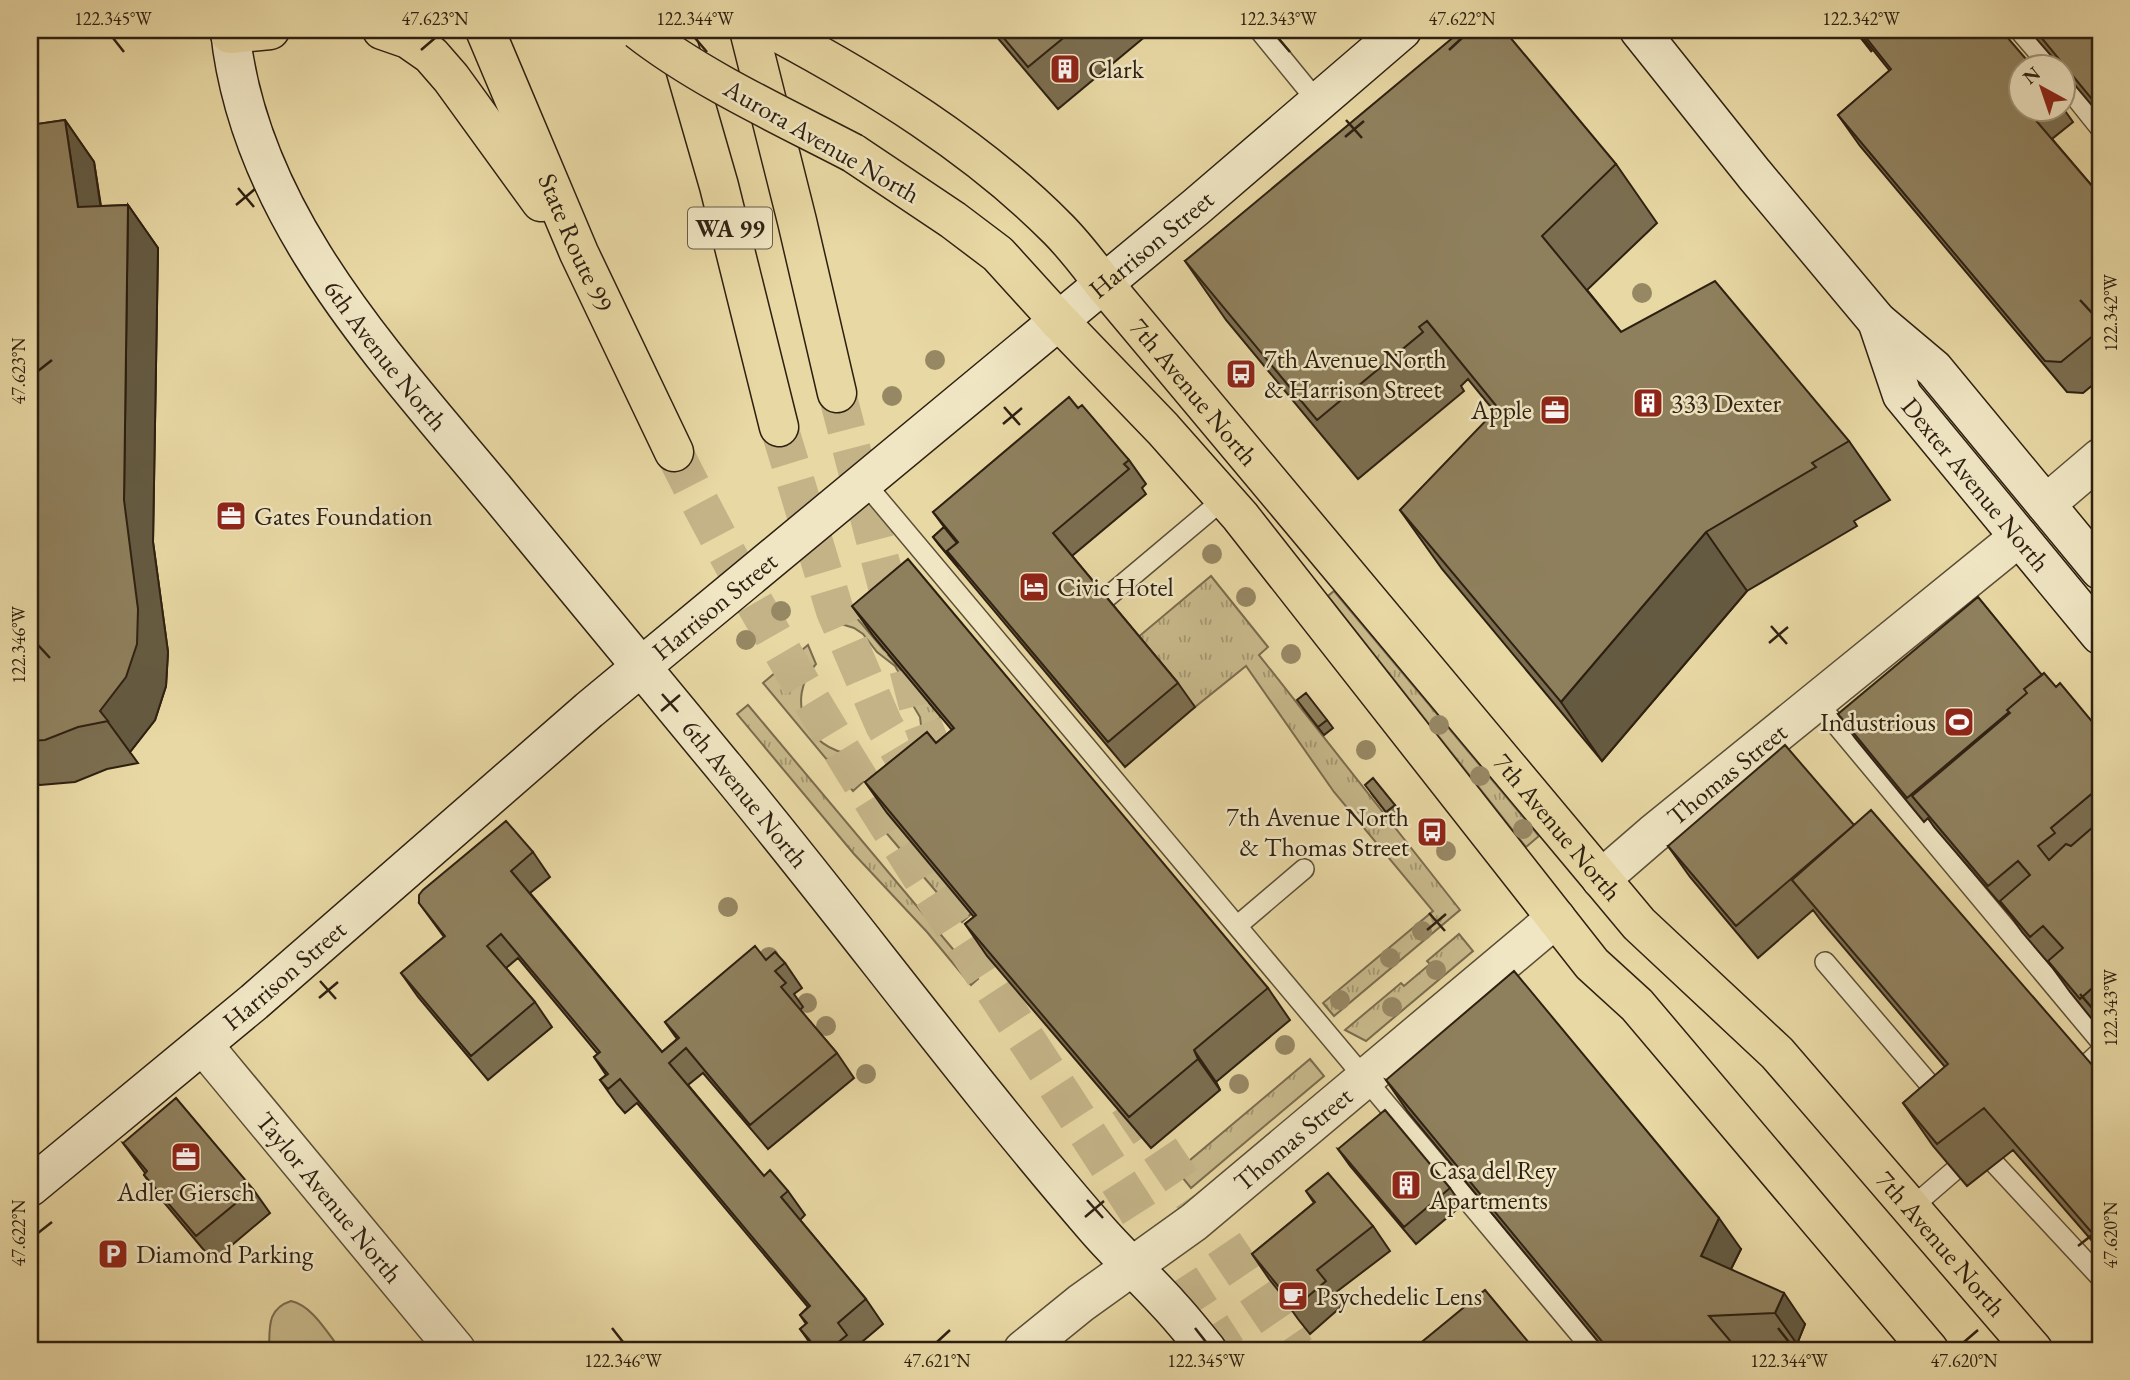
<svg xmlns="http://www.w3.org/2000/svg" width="2130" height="1380" font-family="'EB Garamond',serif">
<defs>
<pattern id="grass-tufts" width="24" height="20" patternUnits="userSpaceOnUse" patternTransform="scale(1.75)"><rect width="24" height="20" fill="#c8b98b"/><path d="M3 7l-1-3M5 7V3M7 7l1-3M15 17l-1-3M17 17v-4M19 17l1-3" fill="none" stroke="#a39670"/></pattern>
</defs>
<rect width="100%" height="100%" fill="#e8d8a4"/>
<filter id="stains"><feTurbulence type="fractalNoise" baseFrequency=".00286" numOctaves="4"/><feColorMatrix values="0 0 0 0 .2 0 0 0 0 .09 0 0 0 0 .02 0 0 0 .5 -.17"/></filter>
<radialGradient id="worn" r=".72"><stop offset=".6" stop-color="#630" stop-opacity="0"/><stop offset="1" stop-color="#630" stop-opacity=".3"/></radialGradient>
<path fill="url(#grass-tufts)" stroke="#7b6c4e" stroke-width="2" d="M1211,576l57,71 -9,8 201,255 -126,106 -11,-13 110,-92 -99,-119 -88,-126 -51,41 -58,-69z
M1334,591l205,245 -13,11 -198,-251z
M850,610l91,107 -19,16 -2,-16 -12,-20 -2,-12 -11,-19 -18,-14 -14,-18 -9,-6 -19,-6z
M808,645l8,19c-32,35 -9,86 36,90l11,28 -10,9 -90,-108z
M748,705l230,274 -7,6 -44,-53 -73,-78 -117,-140z
M886,804l85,110 -9,8 -90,-106z
M1459,934l14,17 -107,90 -21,-11 56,-47 3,3 26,-22 -3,-3z
M1310,1059l14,17 -133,112 -14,-17z"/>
<path fill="#c8b98b" stroke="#7b6c4e" stroke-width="2" d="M291,1301c22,5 36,32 50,49h-72c1,-21 -3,-41 22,-49z"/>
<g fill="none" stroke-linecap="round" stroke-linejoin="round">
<path stroke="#c3b387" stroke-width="38" stroke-dasharray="38 19" stroke-linecap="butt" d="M837,393l85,329 23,61
M779,427l56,184 49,114 43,72
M674,452c98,196 217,380 337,564 73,111 144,223 216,334
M1128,1102l168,248"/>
<g stroke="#5c4e36" stroke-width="22">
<path id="lane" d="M1259,30l58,71
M2019,30l31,36
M2064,83l36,45
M864,482l729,868
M1105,599l120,-101
M1817,702l283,339
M1237,926l67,-57
M1825,962l118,138
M2086,1065l14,-13
M1995,1164l105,113
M1911,1208l44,-38"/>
</g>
<g stroke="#5c4e36" stroke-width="41">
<g id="street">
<path d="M2046,504l54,-46"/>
<path id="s1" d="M1601,879l52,-45 366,-297"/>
<path id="s2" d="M203,1045l253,305"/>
<path id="s3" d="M1023,1350l58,-47 113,-81 362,-304"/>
</g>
</g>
<g stroke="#2e2011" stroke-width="41">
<g id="secondary">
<path id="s4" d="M230,30c19,187 157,329 271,467 75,90 149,180 223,270 126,152 242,311 371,460 24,28 51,52 75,79 13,14 25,29 37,44"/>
<path d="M1639,30l115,144 123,147 57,48 166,201"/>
<path id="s5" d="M1877,321l25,74 198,240"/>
<path id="s6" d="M30,1187l224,-185 335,-292 607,-503 206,-177"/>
</g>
</g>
<g stroke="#2e2011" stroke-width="41">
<g id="primary">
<path id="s7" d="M1103,283l536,641 138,129 256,297"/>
<path d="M1058,320l105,109 77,87 352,448 45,41 292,345"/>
</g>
</g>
<g stroke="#2e2011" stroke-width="41">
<g id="highway">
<path d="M382,30l26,9 23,16 20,23 90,124"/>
<path id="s8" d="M485,30l94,223 95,199"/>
<path d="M674,30l45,156 60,241"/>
<path d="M749,30l48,191 40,172"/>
<path d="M773,30c101,54 204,117 285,199 17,17 31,36 45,54"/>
<path d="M230,34l40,-4"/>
<path d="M853,153l100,67 45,34 60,66"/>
</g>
</g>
<use href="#lane" stroke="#f0e6c4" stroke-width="19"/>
<use href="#street" stroke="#f0e6c4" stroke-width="38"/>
<use href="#secondary" stroke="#f0e6c4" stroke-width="38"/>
<use href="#primary" stroke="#e8d8a4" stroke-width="38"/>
<use href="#highway" stroke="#e8d8a4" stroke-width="38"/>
<g stroke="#2e2011" stroke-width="41" stroke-linecap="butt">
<path id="highway-bridge" d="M638,30c61,48 146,87 215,123"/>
</g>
<use href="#highway-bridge" stroke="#e8d8a4" stroke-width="38"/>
</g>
<g fill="#978864">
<circle cx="1642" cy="293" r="10"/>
<circle cx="935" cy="360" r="10"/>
<circle cx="892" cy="396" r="10"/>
<circle cx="1212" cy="554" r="10"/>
<circle cx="1246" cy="597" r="10"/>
<circle cx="781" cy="611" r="10"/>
<circle cx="746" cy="640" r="10"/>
<circle cx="1291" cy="654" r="10"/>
<circle cx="1439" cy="725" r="10"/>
<circle cx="1366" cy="750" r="10"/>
<circle cx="1480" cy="776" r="10"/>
<circle cx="1523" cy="829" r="10"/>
<circle cx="1446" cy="851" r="10"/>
<circle cx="728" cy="907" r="10"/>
<circle cx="1422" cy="931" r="10"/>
<circle cx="769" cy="957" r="10"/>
<circle cx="1390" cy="958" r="10"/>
<circle cx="1436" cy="970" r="10"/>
<circle cx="1340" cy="1000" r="10"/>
<circle cx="807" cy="1003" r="10"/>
<circle cx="1392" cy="1007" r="10"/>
<circle cx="826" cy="1026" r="10"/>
<circle cx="1285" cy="1045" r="10"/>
<circle cx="866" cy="1074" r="10"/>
<circle cx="1239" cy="1084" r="10"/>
</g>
<path fill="#7b6e50" stroke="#2e2011" stroke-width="2" d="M991,30h162l-95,79z
M1311,30h11l-7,5z
M1857,30h144l20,78h42l10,14 -21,17 46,54 2,-1v187l-17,14 -16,-1 -207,-246 -22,-31 52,-44z
M2029,30h71v85l-37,-44v-5h-3z
M65,120l29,42 7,44 27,-1 30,43 -5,294 15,110 -2,34 -11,34 -25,32 8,11 -31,6 -32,13 -35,3 -10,-3v-657z
M1616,164l41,59 -70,67 34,42 228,109 41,59 -36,21 3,5 -110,65 -145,170 -160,-192 -42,-59 95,-98 -27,-33 -7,7 3,5 -106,88 -132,-159 -41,-59z
M1078,408l51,52 17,24 -4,4 4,6 -74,62 106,127 17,24 -70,60 -186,-222 -6,-8 11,-10 -11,-15z
M852,606l416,382 22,32 -74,62 4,8 -69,58 -164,-192 -22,-32 9,-7 -87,-104 -22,-31 71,-39 16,-13 -78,-93z
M2042,675l14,12 44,44v298l-30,-37 -18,-25 -30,-35 -11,-16 -77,-89 -6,-9 -4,4 -69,-84 -17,-24z
M1303,708l24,12 6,8 -9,7z
M1371,793l24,12 6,9 -9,6z
M1854,825l246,249v176l-87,-100 -46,36 -34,-40 -30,-43 42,-36 -123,-145 -9,-12 -55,48 -68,-81 -22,-31z
M533,852l17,25 -20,16 132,159 15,-13 -12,-17 101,-62 19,3 17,25 -8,6 9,13 -3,3 37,43 17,25 -86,71 -65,-76 -15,12 76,91 24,15 17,24 -5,5 66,79 17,25 -27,23 2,3h-43l-15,-21 6,-5 -6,-9 8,-8 -171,-204 -12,10 -8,-9 -17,-24 6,-5 -12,-18 4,-3 -80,-96 -12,10 29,34 17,25 -64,53 -70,-83 -17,-24 43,-36 -25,-34z
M1386,1080l355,169 -10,20 74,55 -8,20 -62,3 3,3h-133l-197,-238z
M123,1143l130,46 17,24 -57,48 -52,-62 -17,-24 1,-2z
M1338,1149l112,39 12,17 -46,39 -66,-78z
M1306,1191l67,35 17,25 -55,42 8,12 -33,29 -12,-15 -17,-24v-1l-12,-15 -17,-25 62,-51z"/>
<path fill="#645a41" stroke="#2e2011" stroke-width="2" d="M65,120l29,42 13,88 -29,-43z
M128,205l30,43 -5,294 15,110 -2,34 -11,34 -25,32 -30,-41 24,-211z
M1706,532l41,59 -145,170 -41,-59z
M1194,1050l22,32 4,8 -22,-31z
M1719,1218l22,31 -19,38 -21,-31z
M1784,1293l21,31 -8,20 -22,-31z"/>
<path fill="#8f805d" stroke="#2e2011" stroke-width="2" d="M997,30h76l-45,37z
M1462,30h42l112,134 -74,72 79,96 94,-51 134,160 -37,22 4,4 -110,65 -145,170 -161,-192 98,-102 -71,-87 -8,6 4,5 -106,88 -132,-159z
M1860,30h141l31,36h-11v42h8l-2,2 71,83 2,-1v138l-39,32 -16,-1 -207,-246 53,-46z
M2035,30h65v79z
M65,120l13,87 50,-2 -4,295 14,109 -1,35 -11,33 -26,34 8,10 -30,6 -33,13 -15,1v-616z
M1069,397l9,11 4,-3 47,55 -5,4 5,5 -76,64 125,150 -70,59 -161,-191 11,-9 -25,-30z
M944,527l13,16 -10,8 11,16 -25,-30z
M908,559l360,429 -74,62 4,9 -69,58 -164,-193 11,-9 -111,-133 62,-50 9,11 18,-15 -102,-122z
M1978,597l64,78 -18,14 3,4 -20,17 2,2 -102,86 -69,-84z
M2044,673l12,14 4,-4 40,48v62l-2,2 -3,-4 -44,37 4,5 -17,13 11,14 17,-16 5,2 29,-25v160l-20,18 -32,-38 15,-13 -20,-22 -13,11 -30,-36 30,-26 -12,-14 -30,25 -76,-90 98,-83 -3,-3 20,-17 -3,-4z
M1306,693l21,27 -9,7 -21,-27z
M1785,745l69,80 -118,101 -68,-80z
M1373,778l22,27 -9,7 -21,-27z
M1871,810l229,264v168l-116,-134 -47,36 -34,-41 45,-39 -156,-184z
M506,821l27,31 -22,19 151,181 17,-14 -14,-16 90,-76 11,14 9,-8 10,11 -10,8 11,12 -5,4 56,66 -87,72 -64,-77 -17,15 95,113 6,-6 18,21 -7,6 85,102 -28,24 9,12 -18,15h-11l-18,-21 7,-6 -7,-8 10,-9 -190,-227 -12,10 -8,-9 8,-6 -14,-17 6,-5 -99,-118 -14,12 48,56 -64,54 -70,-83 44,-37 -26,-33v-8l4,-5z
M1514,971l205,247 -18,38 83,37 -9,20 -66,3 29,34h-129l-223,-270z
M176,1098l77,91 -57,47 -52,-61 3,-4 -24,-28z
M1385,1110l65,78 -46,39 -66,-78z
M1328,1173l45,53 -56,44 9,11 -33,28 -12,-14 2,-3 -31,-38 63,-52 -9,-11z
M1485,1290l50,60h-123z"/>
<path fill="none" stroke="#2e2011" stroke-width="2.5" d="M113,38l11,14M695,38l12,14M1278,38l12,14M1861,38l11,14M421,50l14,-12M1449,50l13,-12M1346,120l16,18M1345,137l19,-16M238,188l16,19M236,205l19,-16M2080,300l12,13M38,371l14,-11M1004,407l16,18M1003,424l19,-16M1771,626l16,18M1769,643l19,-16M38,645l12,13M662,694l16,18M661,711l19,-16M1429,913l16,18M1427,930l19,-16M320,981l16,18M2080,994l12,14M319,998l19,-16M1087,1200l16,18M1085,1217l19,-16M38,1233l14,-11M2078,1246l14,-11M612,1328l11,14M1195,1328l11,14M1778,1328l11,14M937,1342l13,-12M1964,1342l14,-12"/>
<defs>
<g id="building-square" transform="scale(1.575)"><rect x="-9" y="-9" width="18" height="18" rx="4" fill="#8f2418" stroke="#f0e6c4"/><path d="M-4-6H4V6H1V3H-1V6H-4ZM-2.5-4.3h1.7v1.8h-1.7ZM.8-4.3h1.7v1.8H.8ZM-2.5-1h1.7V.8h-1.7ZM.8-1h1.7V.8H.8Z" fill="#fff"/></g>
<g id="bus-square" transform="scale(1.575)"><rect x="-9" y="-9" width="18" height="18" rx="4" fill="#8f2418" stroke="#f0e6c4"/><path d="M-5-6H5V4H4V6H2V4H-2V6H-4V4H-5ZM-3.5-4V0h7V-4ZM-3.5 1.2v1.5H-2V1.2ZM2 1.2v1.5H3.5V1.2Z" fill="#fff"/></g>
<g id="office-square" transform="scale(1.575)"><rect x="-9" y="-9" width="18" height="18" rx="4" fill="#8f2418" stroke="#f0e6c4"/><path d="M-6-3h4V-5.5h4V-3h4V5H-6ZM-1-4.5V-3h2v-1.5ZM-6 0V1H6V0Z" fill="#fff"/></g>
<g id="hotel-square" transform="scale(1.575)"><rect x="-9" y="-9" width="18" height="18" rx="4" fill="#8f2418" stroke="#f0e6c4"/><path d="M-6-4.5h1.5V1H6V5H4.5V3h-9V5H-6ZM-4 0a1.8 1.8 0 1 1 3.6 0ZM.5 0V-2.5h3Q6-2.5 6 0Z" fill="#fff"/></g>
<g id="stadium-square" transform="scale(1.575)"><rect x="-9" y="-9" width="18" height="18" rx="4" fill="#8f2418" stroke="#f0e6c4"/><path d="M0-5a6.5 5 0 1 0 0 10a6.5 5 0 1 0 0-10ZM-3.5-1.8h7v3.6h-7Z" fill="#fff"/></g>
<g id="parking-square" transform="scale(1.575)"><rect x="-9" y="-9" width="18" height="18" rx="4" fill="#8f2418" stroke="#f0e6c4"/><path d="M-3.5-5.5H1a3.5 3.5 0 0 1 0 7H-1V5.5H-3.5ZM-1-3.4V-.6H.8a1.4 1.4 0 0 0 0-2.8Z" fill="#fff"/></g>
<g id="cafe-square" transform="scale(1.575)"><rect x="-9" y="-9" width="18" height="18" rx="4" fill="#8f2418" stroke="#f0e6c4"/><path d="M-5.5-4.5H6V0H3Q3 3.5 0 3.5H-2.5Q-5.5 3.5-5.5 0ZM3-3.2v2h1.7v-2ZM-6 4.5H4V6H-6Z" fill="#fff"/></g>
</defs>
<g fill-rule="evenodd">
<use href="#building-square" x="1065" y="69"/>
<use href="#bus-square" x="1241" y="374"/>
<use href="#building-square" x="1648" y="403"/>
<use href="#office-square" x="1555" y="410"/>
<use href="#office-square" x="231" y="516"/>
<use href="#hotel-square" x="1034" y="587"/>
<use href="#stadium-square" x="1959" y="722"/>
<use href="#bus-square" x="1432" y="832"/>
<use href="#office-square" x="186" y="1157"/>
<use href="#building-square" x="1406" y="1185"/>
<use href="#parking-square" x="113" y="1254"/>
<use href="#cafe-square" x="1293" y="1296"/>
</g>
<g text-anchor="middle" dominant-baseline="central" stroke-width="5" stroke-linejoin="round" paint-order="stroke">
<rect fill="#f0e6c4" stroke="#685b47" stroke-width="2" x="688" y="207.5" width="84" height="41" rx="5"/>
<g font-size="24" font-weight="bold" fill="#2e2011">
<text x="730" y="228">WA 99</text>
</g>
<g font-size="26" fill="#2e2011" stroke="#f0e6c4" text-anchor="start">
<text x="1088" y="69">Clark</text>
<text x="1264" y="359">7th Avenue North<tspan x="1264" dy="30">&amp; Harrison Street</tspan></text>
<text x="1671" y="403">333 Dexter</text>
<text x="1532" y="410" text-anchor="end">Apple</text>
<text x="254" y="516">Gates Foundation</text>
<text x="1057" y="587">Civic Hotel</text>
<text x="1936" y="722" text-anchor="end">Industrious</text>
<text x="1409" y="817" text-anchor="end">7th Avenue North<tspan x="1409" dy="30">&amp; Thomas Street</tspan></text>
<text x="1429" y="1170">Casa del Rey<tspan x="1429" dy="30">Apartments</tspan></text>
<text x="186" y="1192" text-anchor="middle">Adler Giersch</text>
<text x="136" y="1254">Diamond Parking</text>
<text x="1316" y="1296">Psychedelic Lens</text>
</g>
<g font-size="26" fill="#2e2011" stroke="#f0e6c4">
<text transform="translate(822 141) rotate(30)">Aurora Avenue North</text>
<text stroke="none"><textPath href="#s8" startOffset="231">State Route 99</textPath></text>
<text stroke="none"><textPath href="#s6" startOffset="1465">Harrison Street</textPath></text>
<text stroke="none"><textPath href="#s4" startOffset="366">6th Avenue North</textPath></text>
<text stroke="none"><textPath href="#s7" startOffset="142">7th Avenue North</textPath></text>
<text stroke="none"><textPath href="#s5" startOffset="194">Dexter Avenue North</textPath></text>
<text stroke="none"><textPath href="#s6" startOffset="898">Harrison Street</textPath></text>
<text stroke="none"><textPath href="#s1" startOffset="164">Thomas Street</textPath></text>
<text stroke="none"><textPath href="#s4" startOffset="933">6th Avenue North</textPath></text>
<text stroke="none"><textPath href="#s7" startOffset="709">7th Avenue North</textPath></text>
<text stroke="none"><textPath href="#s6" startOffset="331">Harrison Street</textPath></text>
<text stroke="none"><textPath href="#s3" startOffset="343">Thomas Street</textPath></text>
<text stroke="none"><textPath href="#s2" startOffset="198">Taylor Avenue North</textPath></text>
<text stroke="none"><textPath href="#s7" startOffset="1276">7th Avenue North</textPath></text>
</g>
</g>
<rect width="2130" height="1380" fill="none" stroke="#e8d8a4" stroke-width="77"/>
<g transform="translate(2042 88) rotate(320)"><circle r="33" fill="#f0e6c4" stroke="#a2977c" stroke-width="2"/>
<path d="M0-5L12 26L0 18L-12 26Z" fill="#8f2418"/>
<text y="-10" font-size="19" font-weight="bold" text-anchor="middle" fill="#2e2011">N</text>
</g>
<rect x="38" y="38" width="2054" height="1304" fill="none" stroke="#2e2011" stroke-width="2.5"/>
<g font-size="18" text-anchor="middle" fill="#2e2011">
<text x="113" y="25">122.345°W</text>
<text x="435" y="25">47.623°N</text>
<text x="695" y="25">122.344°W</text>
<text x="1278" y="25">122.343°W</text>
<text x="1462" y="25">47.622°N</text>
<text x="1861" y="25">122.342°W</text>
<text transform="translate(2111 313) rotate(-90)" y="6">122.342°W</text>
<text transform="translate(19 371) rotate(-90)" y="6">47.623°N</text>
<text transform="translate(19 645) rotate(-90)" y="6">122.346°W</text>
<text transform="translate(2111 1008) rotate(-90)" y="6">122.343°W</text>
<text transform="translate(19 1233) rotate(-90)" y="6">47.622°N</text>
<text transform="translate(2111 1235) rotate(-90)" y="6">47.620°N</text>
<text x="623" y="1367">122.346°W</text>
<text x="937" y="1367">47.621°N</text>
<text x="1206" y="1367">122.345°W</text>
<text x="1789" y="1367">122.344°W</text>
<text x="1964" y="1367">47.620°N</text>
</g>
<rect width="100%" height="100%" filter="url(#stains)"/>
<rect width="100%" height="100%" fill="url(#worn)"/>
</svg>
